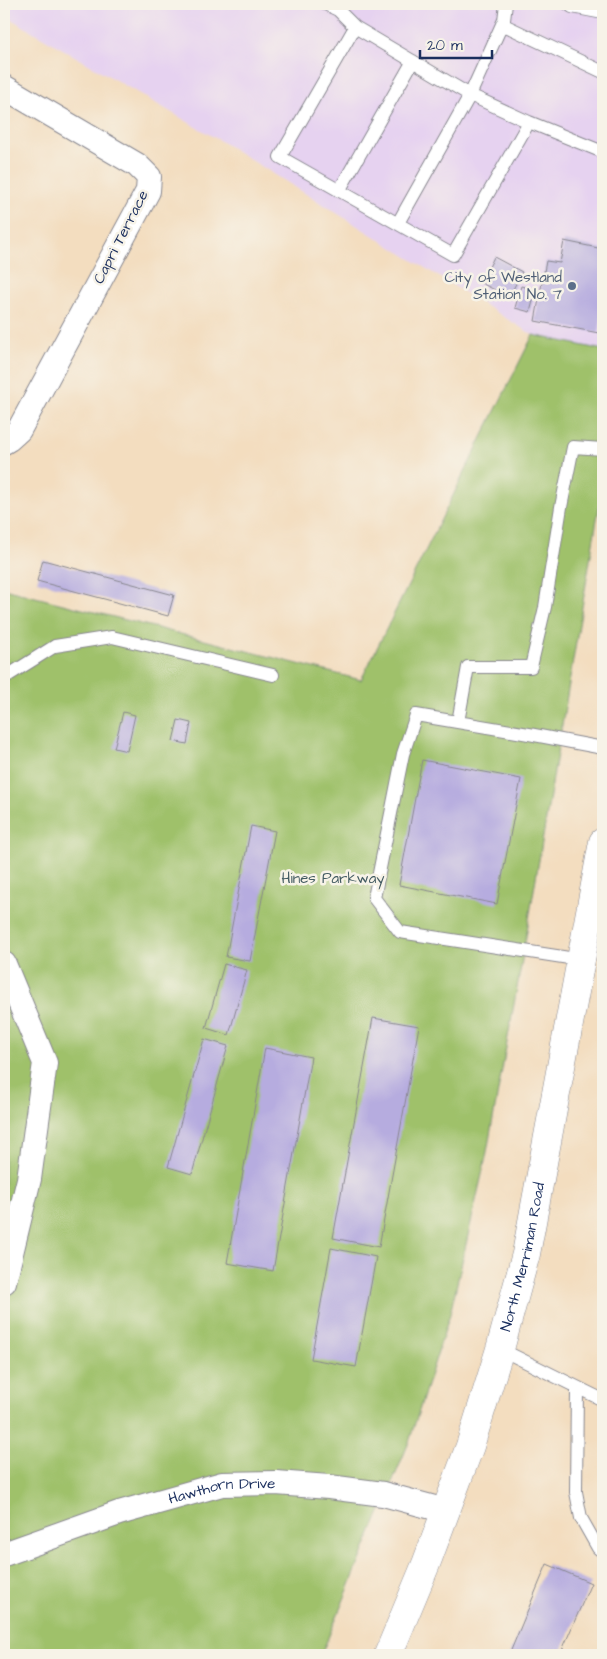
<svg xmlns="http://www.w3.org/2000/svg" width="607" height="1659" font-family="'Architects Daughter',sans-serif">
<rect width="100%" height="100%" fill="#f7f3e8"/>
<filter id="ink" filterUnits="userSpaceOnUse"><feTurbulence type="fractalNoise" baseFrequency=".02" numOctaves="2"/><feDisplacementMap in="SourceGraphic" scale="10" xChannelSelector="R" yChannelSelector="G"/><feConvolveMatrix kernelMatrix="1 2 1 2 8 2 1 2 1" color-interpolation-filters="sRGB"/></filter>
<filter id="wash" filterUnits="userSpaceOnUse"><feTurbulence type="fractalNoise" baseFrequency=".0096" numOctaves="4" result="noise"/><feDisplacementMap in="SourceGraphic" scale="20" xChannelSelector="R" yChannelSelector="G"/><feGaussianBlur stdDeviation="1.12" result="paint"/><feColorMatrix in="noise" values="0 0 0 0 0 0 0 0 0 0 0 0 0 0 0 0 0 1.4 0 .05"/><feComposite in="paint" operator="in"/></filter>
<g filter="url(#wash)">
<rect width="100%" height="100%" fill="#f3ddbf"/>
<path fill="#e6d2f0" d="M4,4h599v346l-70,-15 -309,-192 -220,-128z"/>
<path fill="#9fc16b" stroke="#5d7864" d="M533,335l70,15v134l-82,482 -35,191 -36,157 -41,128 -88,213h-317v-1066l357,91z"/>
<g id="blocks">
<path fill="#b6acdf" d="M564,241l39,8v59l-4,25 -64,-12 11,-60 14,2z
M494,257l28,15 -13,25 -28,-14z
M521,286l15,4 -6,22 -15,-4z
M43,560l131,35 -6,21 -131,-35z
M123,712l12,3 -8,36 -13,-3z
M178,720l13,3 -4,21 -14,-3z
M422,760l99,19 -24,125 -98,-19z
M251,826l24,5 -25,130 -24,-4z
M224,964l23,6 -18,65 -23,-7z
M373,1018l46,8 -40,221 -46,-9z
M204,1039l24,7 -36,128 -24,-7z
M265,1048l46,9 -38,214 -46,-8z
M331,1248l45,9 -20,110 -45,-8z
M547,1564l44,19 -31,72h-51z"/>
</g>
</g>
<g filter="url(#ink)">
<use href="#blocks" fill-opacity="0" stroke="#87868e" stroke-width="1"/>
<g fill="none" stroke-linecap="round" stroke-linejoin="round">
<g stroke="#87868e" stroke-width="14">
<path id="service" d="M325,4l13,6 17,17 115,68 -72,128
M506,4l-2,16 -34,75 59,27 74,30
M568,4l4,3 31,6
M502,24l101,48
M355,27l-75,130 173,98 76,-133
M339,191l74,-130
M4,678l51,-32 57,-9 161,38
M458,722l10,-55h63l14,-60 16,-100 12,-60 30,2
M582,960l-182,-28 -26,-34 29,-144 13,-39 113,19 74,14
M500,1349l103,51
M577,1388l-1,104 5,26 17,30 5,4"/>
</g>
<g stroke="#87868e" stroke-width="26">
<g id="minor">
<path d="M4,87l133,78 12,12 -1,14 -129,239 -10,9 -5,3"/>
<path d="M4,964l41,99 -16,116 -25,103"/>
<path id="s1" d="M4,1554l115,-41 103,-29 54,-1 53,4 54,7 63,17"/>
</g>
</g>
<g stroke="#87868e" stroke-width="29">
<g id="secondary">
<path id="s2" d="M388,1655l38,-91 44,-118 30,-97 26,-95 77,-412"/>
</g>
</g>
<use href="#service" stroke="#fff" stroke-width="12"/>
<use href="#minor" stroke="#fff" stroke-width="24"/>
<use href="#secondary" stroke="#fff" stroke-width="28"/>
</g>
</g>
<circle fill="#5c6f8a" stroke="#f7f3e8" stroke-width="2" cx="572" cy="286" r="5"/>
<g text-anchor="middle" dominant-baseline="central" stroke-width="5" stroke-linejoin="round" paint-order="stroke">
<g font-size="15" fill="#1b2f5e" stroke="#f7f3e8">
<text transform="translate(121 237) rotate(-63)">Capri Terrace</text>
<text stroke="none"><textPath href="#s2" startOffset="421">North Merriman Road</textPath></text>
<text stroke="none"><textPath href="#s1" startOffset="228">Hawthorn Drive</textPath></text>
</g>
<g font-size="15" fill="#4e5e75" stroke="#f7f3e8" text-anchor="end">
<text x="562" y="277">City of Westland<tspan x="562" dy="17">Station No. 7</tspan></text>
</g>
<g font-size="15" fill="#435b62" stroke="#f7f3e8">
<text x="333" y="878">Hines Parkway</text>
</g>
</g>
<rect width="607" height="1659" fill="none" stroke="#f7f3e8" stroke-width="20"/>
<path d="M420 50v8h72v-8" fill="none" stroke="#1b2f5e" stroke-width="2.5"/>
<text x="427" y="50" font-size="15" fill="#1b2f5e" stroke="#f7f3e8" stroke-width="4" paint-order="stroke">20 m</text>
</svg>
